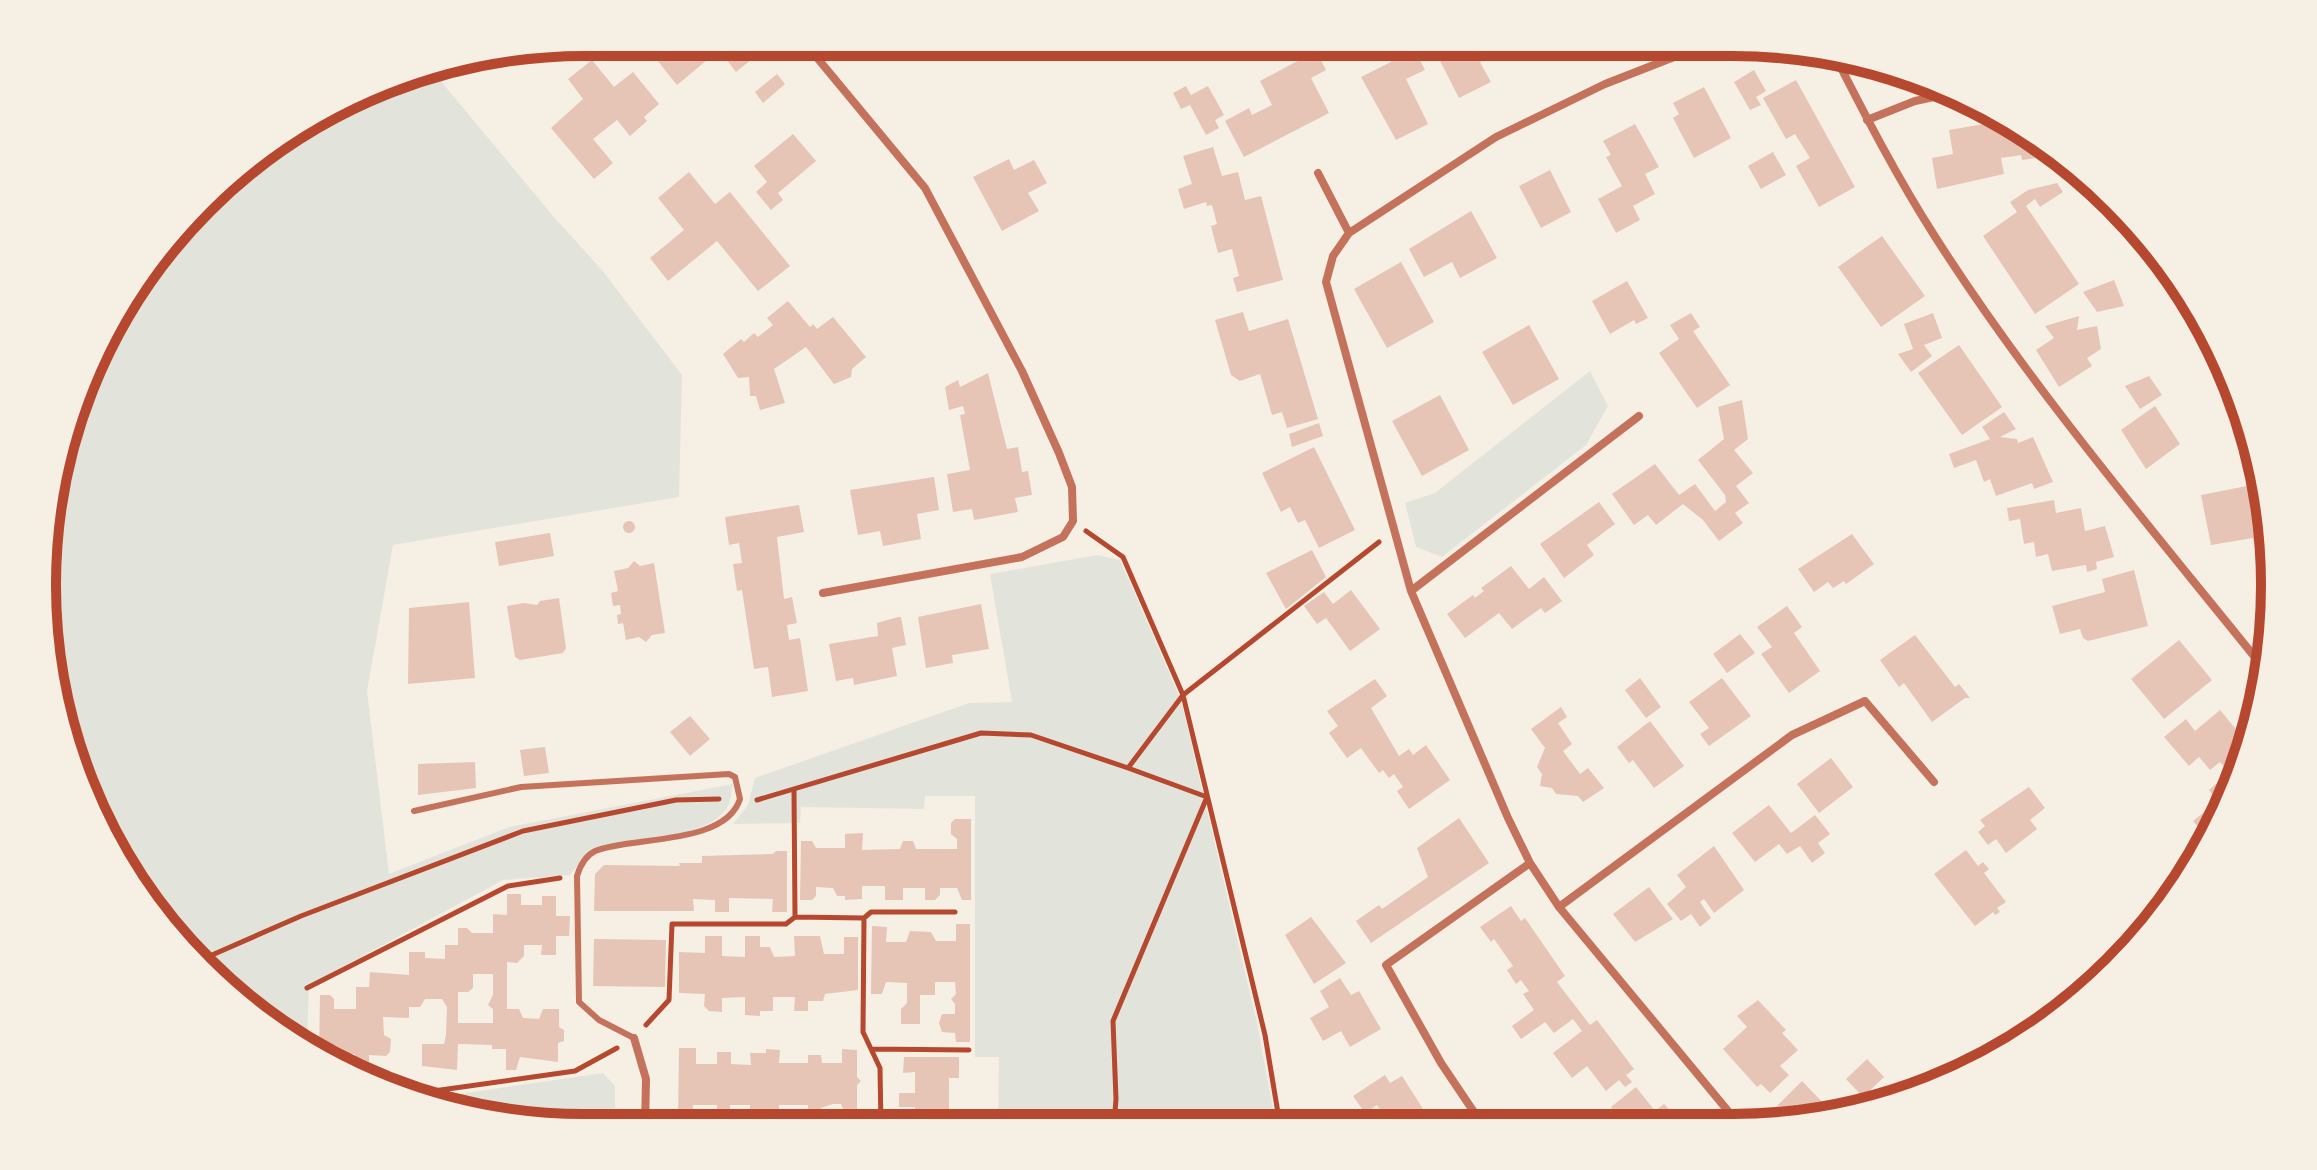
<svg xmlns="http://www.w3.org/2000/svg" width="2317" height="1170" font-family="'DM Sans',sans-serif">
<rect width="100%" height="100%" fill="#f6efe4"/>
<path fill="#e2e4dc" d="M430,68l123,148 49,54 80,105 -3,122 -286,48 -26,146 22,183 120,-47 224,-43c-2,8 -2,18 -6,24 -21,31 -101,35 -135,40l-22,27 -67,5 -194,105 -2,60 -106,-76 -103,-144 -51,-170 6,-176 31,-102 49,-93 121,-130 156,-83z
M1590,371l18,35 -22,39 -144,112 -26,-10 -11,-44 30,-10z
M1097,555l23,5 61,140 76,323 19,102 -278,1 1,-69h-24v-261h-50l-1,13 -123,-2 -1,16 -67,1 15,-19 7,-27 214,-75 43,-1 -22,-128z
M603,1073l12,13v41c-66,0 -135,-4 -197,-27z"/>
<path fill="#e6c5b7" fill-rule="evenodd" d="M667,42h79l11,13 -21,17 -17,-22 -42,35 -25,-31z
M1294,43h18l14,27 -15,8 18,35 -85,44 -19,-36 24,-13 3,7 20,-10 -12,-24 43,-23z
M1431,43h40l2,4 6,-2 7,14 -6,3 11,20 -32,16z
M1540,43h41l-33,16z
M1412,45l13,25 -19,9 22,45 -32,16 -35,-63 30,-15 -3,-5z
M592,60l22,27 19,-15 26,32 -15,13 3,4 -17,15 -13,-16 -24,19 20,24 -19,16 -43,-51 32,-29 -15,-20z
M1754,70l12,21 -10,6 5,8 -11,5 -16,-28z
M777,74l8,10 -22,19 -8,-11z
M1796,80l59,107 -36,20 -23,-41 14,-8 -15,-24 -9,5 -23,-41z
M1186,86l5,9 17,-9 16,29 -9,5 4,8 -13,7 -16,-30 -9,4 -8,-16z
M1704,87l27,51 -37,20 -21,-40 6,-4 -6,-11z
M2007,120l45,28 2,7 -32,5 -1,-5 -20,3 3,16 -67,15 -5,-31 21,-4 -4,-24z
M1635,124l24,43 -14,7 10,20 -22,12 7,14 -24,13 -18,-34 24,-13 -16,-29 5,-2 -8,-14z
M793,134l23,27 -38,32 5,7 -12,10 -15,-18 11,-10 -13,-16z
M1213,147l9,29 16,-4 7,28 16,-4 22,84 -46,12 -4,-14 6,-2 -7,-27 -14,4 -7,-27 6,-2 -5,-19 -5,1 -1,-4 -22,7 -6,-20 14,-5 -9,-28z
M1773,152l13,23 -25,14 -13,-23z
M1009,159l5,11 20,-10 13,23 -19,10 11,18 -37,20 -29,-54z
M1550,170l21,42 -30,16 -22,-42z
M689,172l26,32 15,-12 60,74 -32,25 -41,-50 -49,40 -18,-23 34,-28 -26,-32z
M2057,183l6,9 -23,15 -5,-8 -9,7 53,78 -44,30 -52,-78 34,-24 -7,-10 18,-12z
M1471,211l26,47 -37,20 -8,-16 -28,15 -15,-28z
M1882,236l43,60 -44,31 -43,-60z
M1401,262l33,60 -47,26 -33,-59z
M2114,280l10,26 -27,6 -14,-20z
M1627,281l21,37 -12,6 -2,-4 -24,14 -18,-33z
M788,301l22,26 3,-3 4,5 16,-12 33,40 -14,12 -1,8 -17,7 -28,-37 -32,22 11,34 -25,7 -4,-14h-6l-1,-19 -11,1 -15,-24 18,-15 3,3 10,-9 4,4 15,-12 -6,-7z
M1243,312l6,19 39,-12 30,100 -31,9 -5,-16 -10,3 -12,-41 -20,7 -9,-6 -16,-55z
M1691,313l9,14 -7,4 37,54 -33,23 -38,-55 20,-14 -9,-14z
M1933,313l9,25 -18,7 8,11 -21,16 -13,-18 15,-5 -9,-25z
M2079,316l-2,14 20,-4 4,23 -14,9 5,8 -33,21 -23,-37 18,-12 -9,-12z
M1529,325l30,54 -46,26 -31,-53z
M1959,345l43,62 -40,28 -44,-62z
M988,373l19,76 11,-2 4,25 6,-1 4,24 -17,3 3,14 -44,8 -2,-11 -19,3 -6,-38 23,-4 -10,-55 5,-1 -2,-8 -14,4 -4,-23 13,-7 2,7z
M2149,376l13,19 -22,14 -15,-23z
M1440,395l29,55 -47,26 -30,-55z
M1742,400l6,39 -14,11 19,23 -17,13 13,17 -14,10 8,10 -24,18 -16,-21 -20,-16 -27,21 -8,-10 -14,10 -22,-31 43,-30 24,31 16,-11 20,27 11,-9 -1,-7 -27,-35 26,-21 -6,-32z
M2155,406l25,38 -34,25 -25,-39z
M2004,412l12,17 -16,8 17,2 1,4 15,-6 20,45 -19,7 -2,-6 -36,13 -6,-17 -6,3 -8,-22 -22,8 -5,-14 41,-15 -8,-12z
M1319,423l4,13 -31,11 -3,-13z
M1314,447l41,83 -36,18 -14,-28 -7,3 -8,-16 -9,5 -19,-39z
M934,477l5,33 -22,4 4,25 -38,7 -3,-15 -22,4 -8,-45z
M2252,485l11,51 8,-2 2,51 -11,1 -9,-48 -42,7 -10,-50z
M2054,500l2,13 25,-5 4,23 20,-5 9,31 -18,5 1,7 -10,3 -1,-7 -34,6 -4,-17 -12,3 -2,-15 -10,2 -4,-25 -11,2 -2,-13z
M1599,502l16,22 -28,21 7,10 -30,23 -24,-34z
M799,505l5,27 -27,5 7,62 8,-2 5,26 -10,2 2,15 11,-2 8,53 -36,6 -4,-30 -14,2 -12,-79 -5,1 -4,-27 9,-1 -3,-20 -10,2 -4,-28z
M623 527a6 6 0 1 1 12 0a6 6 0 1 1-12 0Z
M550,533l4,23 -55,10 -4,-24z
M1852,534l22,30 -28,20 -2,-3 -11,7 -5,-6 -14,10 -16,-23z
M1312,550l14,27 -40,32 -20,-36z
M634,561l6,5 14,-3 11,70 -13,2 -6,7 -7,-5 -13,3 -3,-17 -5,1 -1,-9 4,-1 -1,-9 -7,1 -2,-13 7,-2 -4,-20 14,-3z
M1511,566l18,23 15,-12 18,24 -17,12 -4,-5 -29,21 -13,-16 -34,25 -18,-24 26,-19 2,3 9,-7 -3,-3z
M2134,570l14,56 -60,15 -5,-3 -3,-9 -20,5 -8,-28 53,-14 -3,-13z
M1351,590l29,39 -30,22 -24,-33 -9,6 -13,-18 20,-14 9,12z
M559,598l7,50 -3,5 -43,7 -5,-3 -8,-51 17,-3 13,2 3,-4z
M469,602l6,76 -67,6 1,-76z
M981,604l8,45 -37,6 1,8 -27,5 -8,-51z
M1787,606l15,21 -8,6 26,38 -31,22 -28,-39 11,-7 -15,-20z
M898,617h3l5,28 -14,3 5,28 -43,9 -1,-7 -17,3 -7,-37 49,-8 -1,-13z
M1740,634l15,19 -28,20 -14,-19z
M1915,635l40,52 4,-3 11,14h-5l-33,24 -28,-39 -5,4 -19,-27z
M2179,640l33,40 -48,39 -33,-40z
M1640,678l21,29 -15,11 -21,-28z
M1722,678l29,38 -42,30 -9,-12 9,-6 -20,-26z
M1375,679l12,17 -16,12 28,48 10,-7 4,6 13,-10 24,35 -41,29 -12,-18 6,-4 -9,-13 -5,4 -6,-8 -4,3 -18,-25 -14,10 -18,-25 9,-7 -11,-15z
M1561,707l6,10 -9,6 14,21 -9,7 17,23 8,-6 16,20 -21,14 -5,-6 -22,-2 -4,-6 -12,-2 2,-12 -5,-7 8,-19 -14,-19z
M2220,710l29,35 -2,7 -21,17 -6,-7 -10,8 -11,-13 -10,9 -25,-29 22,-18 9,12z
M690,716l20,23 -20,17 -20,-24z
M1650,721l34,45 -30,22 -21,-28 -4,3 -12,-16z
M545,747l4,26 -25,3 -4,-26z
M1831,758l22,29 -34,26 -22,-29z
M475,762l1,26 -58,7v-31z
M2230,772l6,7 -3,9 -15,13 -9,-11z
M2029,787l16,21 -15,12 7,9 -31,24 -10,-14 -8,6 -10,-13 7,-6 -5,-6z
M1769,805l22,28 24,-18 15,19 -12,9 7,10 -13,10 -12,-17 -13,8 -8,-10 -24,18 -23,-29z
M2207,810l11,13 -16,9 -9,-11z
M1459,818l30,45 -118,80 -15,-22 23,-16 3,4 46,-32 -11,-29z
M955,819h16v81h-9l-5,-12h-17v7l-5,5h-10v-12h-22v12h-18v-14h-23v13l-17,1v-4h-8l-4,-8 -17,-1v9l-4,4h-12l1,-59h11l4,7h29v-14l18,-1 -1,17 38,-1 3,-8h10l3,8h41v-10l-6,-5v-11z
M1714,846l30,44 -30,23 -10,-14 -4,3 11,16 -11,9 -9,-13 -10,7 -14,-17 19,-17 -9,-12z
M1966,850l12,16 5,-4 6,7 -5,4 22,29 -9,6 3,4 -5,3 -2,-3 -18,14 -41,-52z
M776,851h11v61h-15l1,-13 -44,-1v14h-14v-12l-22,-1 1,12h-100l1,-37 9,-9 76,1 -1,-3h23v-7l71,-2z
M1649,887l24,32 -38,23 -22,-28z
M507,894h14v11h21v-9h14v20h14l-1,20h-13v19h-15l1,-10h-18v11l-7,7 -10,-1v47h12l4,9 16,1 4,-10h16v18l5,3v11l-6,2v19l-38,-5 -4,13h-10v-21h-14v-4l-34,-1 -1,26 -35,-4v-22h22l2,-9 1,-28 -5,-8h-17l-5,8h-11v11l-26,-1 1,18 7,4 -1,13 -4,4 -17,-1v19h-14v-20h-18l-9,6 -9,-6 1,-59h10l4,4v10h22v-22h13l1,-15 39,3v-23h16v6l20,1v-14h13v-17h9l5,5h21v-19l14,1zM473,974h20v21l-5,10 5,4v14h-35v-31h10l5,-4z
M1511,906l10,15 4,-3 40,58 -8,6 6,8 27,35 7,-5 37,49 -8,6 6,7 -7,5 -6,-7 -13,11 -19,-25 -15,12 -19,-25 29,-22 -9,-12 -19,14 -9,-11 -24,17 -9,-13 22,-16 -11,-16 6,-3 -8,-11 -5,4 -9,-14 6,-4 -19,-27 -3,3 -11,-15z
M1311,917l35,46 -32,21 -29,-49z
M956,924h14v118h-14l-1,-9 -13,-1 -3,-9 3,-9h13v-10l-4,-5 5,-5 -1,-12h-20v13h-15v29h-19v-15l6,-6v-20l-21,-1 -4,12h-11l1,-68 15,1 -1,15h20l4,-11 21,1 5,9h20z
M705,936h17v20l23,1v-21h15v11h10l4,10 21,-1 -1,-20h26l4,18h20v-17h14v53l-33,4 -2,7h-15v10h-14l1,-14h-22v14h-13v5l-15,-1v-18l-23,1v14l-13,-1 -5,-5 1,-12 -26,-1v-41l26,1z
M594,939l72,1 -1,47 -72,-1z
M1340,978l11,17 8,-4 22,38 -31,18 -9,-16 -18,10 -13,-23 19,-11 -9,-16z
M1758,1000l28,30 -4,3 16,17 -18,16 9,9 -19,18 -9,-9 -4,3 -34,-38 24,-22 -10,-11z
M679,1048h17v16h21v-12h14v12l20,1 -1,-12h16v-4l14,1 -1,13h29v-8h13l1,8h20v-14l15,1v27l4,4 -4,4v28h-12l-4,-9h-8l-12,4v15h-13v-18h-29v18h-14v-7h-10l-5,-4v-7h-20l1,18 -14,-1v-17h-24l-1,17h-14z
M904,1057h55v21h-10v48h-35l1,-19h-16v-14h16v-21l-12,1z
M1867,1059l17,18 -21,20 -17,-18z
M1385,1075l5,8 12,-7 23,36 -4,3 6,9h-38l-12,-19 -12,8 -12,-17z
M1802,1081l27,28 -10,10 -31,4 -14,-14z
M1636,1087l19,24 9,-7 18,20h-41l8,-7 -3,-3 -12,10h-12l-11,-17z"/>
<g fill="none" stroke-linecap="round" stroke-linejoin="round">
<path stroke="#b5482f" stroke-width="5" d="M102,343l11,-8 53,-87
M1086,531l37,26 60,138 82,340 15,90
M794,790l1,127
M757,800l224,-67 50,2 97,33 55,-73 196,-153
M864,918l-1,114 17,36 1,58
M196,962l105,-46 222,-85 153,-31 43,-1
M307,988l201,-102 52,-8
M646,1025l23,-25 3,-76h114l9,-7 69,1 7,-6h84
M871,1049l98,1
M405,1095l170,-24 42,-23
M1114,1125l2,-26 -3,-78 94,-224 -79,-29"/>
<path stroke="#c5725c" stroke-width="6" d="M414,811l107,-24 208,-13 6,3 5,22c-15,47 -109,37 -145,52 -10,5 -15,15 -18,25l2,126 20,18 35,18"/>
<path stroke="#c5725c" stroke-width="8" d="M804,42l121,146 97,183 37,82 13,34 1,34 -10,16 -41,20 -199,36
M1710,43l-105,41 -109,53 -147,96 -16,23 -7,26 85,309 97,227 22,45 29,44 179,216
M1834,54c31,61 63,123 100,181 98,154 218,294 332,436
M1867,120l48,-19 42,-9
M1318,173l31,60
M1411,591l228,-175
M1559,907l233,-172 73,-34 69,81
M634,1038l12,41 -1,48
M1482,1124l-41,-61 -55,-98 144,-102"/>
</g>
<path d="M0 0H2317V1170H0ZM585 56H1732A529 529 0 0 1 2261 585V585A529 529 0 0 1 1732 1114H585A529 529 0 0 1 56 585V585A529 529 0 0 1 585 56Z" fill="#f6efe4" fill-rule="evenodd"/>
<path fill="none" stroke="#b5482f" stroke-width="10" d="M585 56H1732A529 529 0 0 1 2261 585V585A529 529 0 0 1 1732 1114H585A529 529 0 0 1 56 585V585A529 529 0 0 1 585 56Z"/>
</svg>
